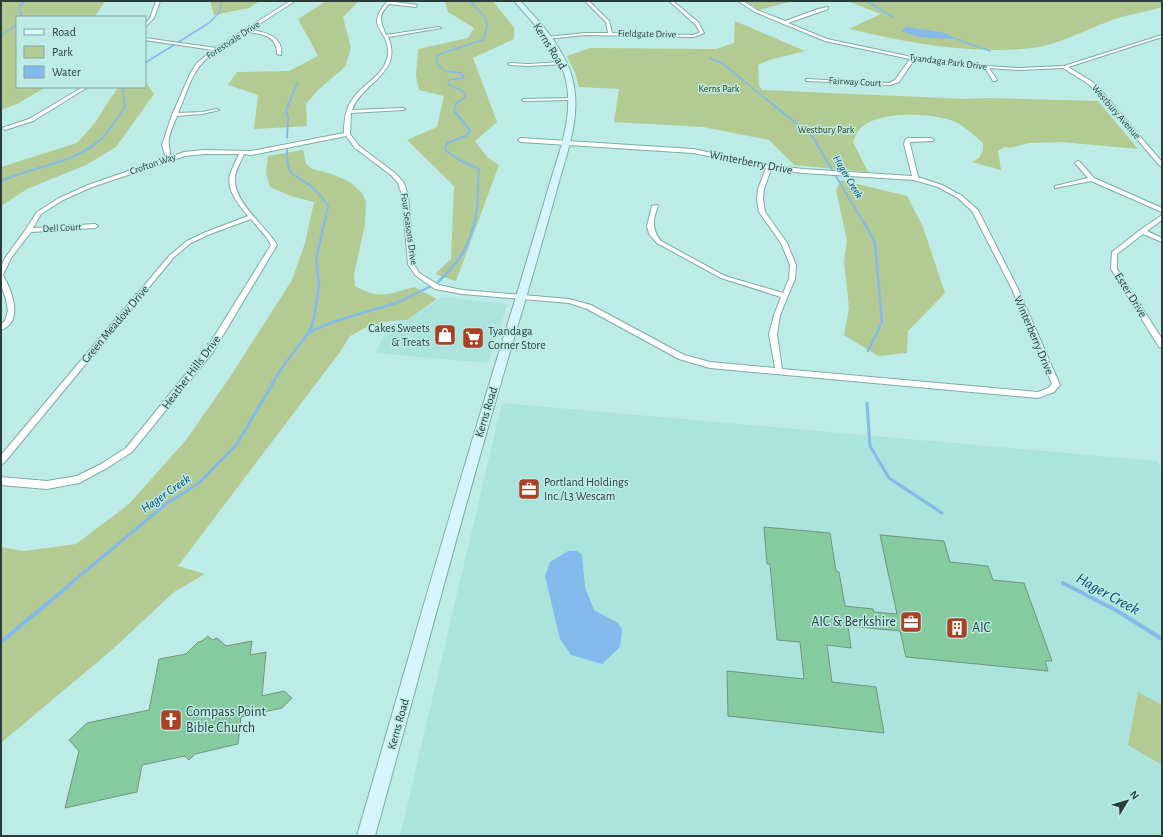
<svg xmlns="http://www.w3.org/2000/svg" width="1163" height="837" font-family="'Alegreya Sans',sans-serif">
<rect width="100%" height="100%" fill="#bdece6"/>
<path fill="#aae4dc" d="M443,297l65,7 -20,59 -112,-10 12,-28 19,-5z
M502,403l655,58 5,8v367h-762z"/>
<path fill="#b3ca92" d="M1,1h104l-10,16h-78v70h29l-29,17 -16,6z
M210,1h50l-11,7 -35,7z
M326,1h33l-16,16 8,31 -6,19 -26,22 -13,15 1,22 -53,3 4,-34 -30,-10 9,-13 52,-1 29,-15 -20,-37z
M445,1h48l21,27v11l-41,19 24,64 -22,19 13,17 11,7 -43,116 -21,-7 16,-15 3,-73 -47,-46 30,-13 7,-31 -25,-6 -3,-14 2,-27 50,-11 6,-10 -26,-16z
M746,1h47l-34,9z
M847,1h315v6c-15,5 -32,7 -47,12 -26,9 -56,26 -83,29 -61,7 -123,-5 -183,-19l32,-15z
M735,21l70,30 -36,9 -11,5 1,21 3,4 205,9 20,-1 111,3 40,48 -77,-7 -32,1 -19,5 -6,-1 -6,4 3,19 -29,-8 7,-4 4,-8v-7c-10,-8 -21,-20 -33,-23 -22,-7 -76,-10 -92,11 -2,3 -3,7 -5,11l15,30 -74,-7 -25,-25 -66,-13 -89,-5 5,-33 -40,-2 -4,-14 -8,-17 23,-8 126,1 18,-6z
M145,81l9,13 -38,53 -30,18 -59,24 -26,17v-39l76,-24 17,-19 24,-37h27z
M303,150l3,14 6,5 20,5 18,8 12,11 4,9 -1,22 -11,51 1,11c24,14 34,8 59,1l23,12 -30,21 -16,1 -22,5 -19,10 -10,16 -162,214 27,8 -31,18 -61,57 -112,94v-196l23,4 52,-7 53,-40 57,-64 44,-63 62,-97 13,-37 9,-41 -23,-6 -21,-9 -4,-14 2,-17z
M841,180l66,16 16,31 22,66 -37,38 -1,22 -29,3 -34,-21 5,-27 -5,-47 3,-20 -11,-51z
M1138,692l24,13v60l-34,-20z"/>
<path fill="#83baeb" d="M907,27l38,6 8,4 1,2 -35,-2 -18,-6z
M568,551h9l5,4 3,32 9,23 24,13 4,7 -2,17 -18,17 -31,-9 -11,-16 -15,-63 5,-14z"/>
<g fill="none" stroke-linecap="round" stroke-linejoin="round">
<path stroke="#83baeb" stroke-width="1.5" d="M866,1l27,16
M22,17l-3,-10 6,-6
M1,36l16,-12
M954,38l36,13
M710,58l12,5 45,37
M145,63l64,-40 11,-11 1,-11
M123,87l1,13
M290,100l8,-18
M461,100l4,-3 -2,-6 -14,-6 -1,-5 16,-2 -3,-5 -17,-2 -8,-9 1,-6 5,-3 41,-13c10,-25 -1,-23 -13,-39"/>
<path stroke="#83baeb" stroke-width="2" d="M463,99l-7,4 -2,8 16,19 -4,6 -19,7 -2,7 16,11 18,8 -2,39 -3,17
M766,99l46,37 53,89
M287,138l1,-20 -2,-9 5,-10
M287,150c0,28 5,22 24,36 7,6 12,13 17,20l-4,19
M1,181c33,-15 75,-17 102,-44 9,-9 15,-20 22,-30l-1,-8"/>
<path stroke="#83baeb" stroke-width="2.5" d="M865,224l10,19 7,79 -14,29
M438,282c19,-18 30,-32 36,-58
M309,332l24,-10 66,-20 34,-17
M272,384l9,-15 28,-37 5,-13 5,-34 -3,-26 8,-35"/>
<path stroke="#83baeb" stroke-width="3" d="M867,403l3,43 19,32 53,35
M1063,583l2,1
M70,584l96,-80 33,-21 38,-39 36,-61"/>
<path stroke="#83baeb" stroke-width="4" d="M1063,583l56,29 43,27
M1,642l71,-59"/>
</g>
<path fill="#86caa0" stroke="#73947f" d="M764,527l66,6 6,38 3,1 6,34 28,3 1,3 23,2 -17,-79 64,6 6,21 38,4 5,14 31,3 28,78h-7l3,10 -142,-14 -6,-26 -52,-5 3,22 -24,-3 5,37 44,5 8,46 -156,-17 -1,-45 77,8 -4,-37 -23,-2 -7,-76h-3z
M208,636l4,4 5,-2 9,8 26,-5 -2,14 16,-3 -4,44 22,-5 8,7 -10,10 -41,9 -3,27 -43,10 -6,6 -4,-4 -43,9 -5,27 -72,16 14,-57 -10,-11 18,-17 62,-13 10,-51 27,-5 12,-12 4,-1z"/>
<g fill="none" stroke-linecap="round" stroke-linejoin="round">
<g stroke="#7eaba5" stroke-width="2">
<path id="street" d="M156,1h4l-6,17 -9,9v-3l5,-6z
M290,1h5l-45,29c14,2 34,6 31,25l-4,-1c0,-19 -15,-20 -31,-22 -16,10 -42,24 -51,41 -7,12 -11,27 -17,40l24,-1 15,-3 2,1 -17,4 -25,2c-7,17 -11,23 -6,41l13,-5 20,-2 47,1 93,-18c0,-14 2,-27 11,-37 11,-14 32,-23 33,-43 1,-25 -25,-25 0,-52l29,4 -1,2 -27,-3c-11,11 -9,17 -3,31l53,-8 2,1 -53,9c16,36 -26,45 -36,73l51,-2 2,1 -2,1 -52,3 -1,21 9,12 36,27 9,10 4,12 6,69 5,9 20,12 23,5 107,9 22,6 93,50 26,7 65,6 -6,-34 5,-19 7,-18 -60,-19 -64,-35 -8,-9 -2,-8 5,-20 5,-1 1,1c-5,13 -7,23 3,35l64,35 58,17 6,-14 1,-14 -9,-22 -22,-31 -2,-13 1,-10 8,-21 -73,-15 -172,-11 -3,-2 3,-2 172,11 76,16 34,4 109,7 -8,-32 1,-4 3,-2h23l3,2 -1,1 -23,1v2l8,33 24,8 20,11 16,14 40,79 42,96 -6,7 -16,6 -328,-30 -31,-9 -92,-50 -18,-6 -107,-9 -27,-5 -20,-14 -7,-11 -6,-69 -4,-12 -7,-8 -36,-27 -9,-12 -95,19 -7,-1c-3,8 -9,16 -9,24 -2,24 30,47 42,67l-64,107 -81,100 -25,16 -28,15 -32,6 -46,-4v-8l46,4 30,-5 24,-12 25,-16 81,-100 64,-103 -4,-7 -16,-19 -41,15 -19,9 -17,14 -170,206 -3,1v-9l169,-200 17,-14 19,-9 42,-16c-9,-11 -22,-26 -18,-41 2,-7 6,-14 9,-21h-35l-19,2 -93,31 -29,13 -22,14 -8,14 62,-4 3,2 -3,2 -64,4 -20,26 -8,17c9,16 21,47 -2,55v-6l4,-3 3,-10 -2,-12 -5,-14v-18l4,-9 21,-29 11,-17 22,-14 29,-13 78,-27 -4,-13 10,-30 19,-43 6,-9 16,-13 -68,-10v-2l71,10zM771,169l32,4 111,7 24,7 20,11 14,13 40,78 40,95 -4,4 -10,4 -256,-23 -5,-35 3,-19 15,-36 1,-14 -9,-22 -22,-31 -2,-13 1,-10z
M585,1h4l20,20 3,12 82,2 6,-3 -5,-8 -26,-23h4l25,21 6,11 -10,4 -109,-2 -39,4 -1,-1 2,-1 38,-4h23l-2,-11z
M738,1h5l14,9 28,11 33,-12 10,-2v2l-40,14 39,16 99,21 45,5 48,3 45,-2 98,-31v2l-94,30 23,14 7,6 64,75v5l-2,-1 -66,-77 -7,-6 -24,-15 -44,2 -30,-2 8,12 -2,1h-2l-8,-13 -59,-6 -12,-2 -15,22 -9,3 -82,-4h-2v-2l83,4 6,-3 15,-21 -85,-18 -70,-29z
M563,62l2,1v1l-37,2 -18,-1 -2,-1 2,-1 18,1z
M83,87h5l-55,34 -28,9 -3,-2 27,-9z
M574,98v2h-2l-48,1 -2,-1 2,-1z
M1078,161l2,1 14,16 68,30v4l-71,-31 -36,7v-2l33,-8 -13,-15z
M1162,215v5l-15,11 15,7v4l-19,-8 -26,20v15l45,70v9l-3,-1 -48,-78 1,-17 28,-22z"/>
</g>
<g stroke="#7eaba5" stroke-width="2">
<path id="secondary" d="M514,1h6c24,24 53,58 55,93 3,33 -10,64 -18,95 -14,50 -28,100 -43,149 -49,165 -93,332 -139,498h-18c48,-166 95,-332 146,-497 16,-51 31,-102 46,-153 9,-30 21,-60 19,-91 -1,-37 -31,-68 -54,-94z"/>
</g>
<use href="#street" fill="#fff" fill-rule="evenodd"/>
<use href="#secondary" fill="#d6f5fd" fill-rule="evenodd"/>
</g>
<defs>
<g id="shop-square" transform="scale(1.15)"><rect x="-9" y="-9" width="18" height="18" rx="4" fill="#aa4124" stroke="#bdece6"/><path d="M-5-2.5h2.3a2.7 3.5 0 0 1 5.4 0H5L5.5 6h-11ZM-1.5-2.5h3a1.5 2.3 0 0 0-3 0Z" fill="#fff"/></g>
<g id="supermarket-square" transform="scale(1.15)"><rect x="-9" y="-9" width="18" height="18" rx="4" fill="#aa4124" stroke="#bdece6"/><path d="M-6-5.5h2.5l.6 2H6L4.5 2H-2.5L-4.4-4H-6ZM-1.5 3.2a1.3 1.3 0 1 0 .1 0ZM3 3.2a1.3 1.3 0 1 0 .1 0Z" fill="#fff"/></g>
<g id="office-square" transform="scale(1.15)"><rect x="-9" y="-9" width="18" height="18" rx="4" fill="#aa4124" stroke="#bdece6"/><path d="M-6-3h4V-5.5h4V-3h4V5H-6ZM-1-4.5V-3h2v-1.5ZM-6 0V1H6V0Z" fill="#fff"/></g>
<g id="building-square" transform="scale(1.15)"><rect x="-9" y="-9" width="18" height="18" rx="4" fill="#aa4124" stroke="#bdece6"/><path d="M-4-6H4V6H1V3H-1V6H-4ZM-2.5-4.3h1.7v1.8h-1.7ZM.8-4.3h1.7v1.8H.8ZM-2.5-1h1.7V.8h-1.7ZM.8-1h1.7V.8H.8Z" fill="#fff"/></g>
<g id="church-square" transform="scale(1.15)"><rect x="-9" y="-9" width="18" height="18" rx="4" fill="#aa4124" stroke="#bdece6"/><path d="M-1.2-6h2.4v3.5h3.3v2.4h-3.3V6h-2.4V-.1h-3.3v-2.4h3.3Z" fill="#fff"/></g>
</defs>
<g fill-rule="evenodd">
<use href="#shop-square" x="445" y="335"/>
<use href="#supermarket-square" x="473" y="338"/>
<use href="#office-square" x="529" y="489"/>
<use href="#office-square" x="911" y="622"/>
<use href="#building-square" x="957" y="628"/>
<use href="#church-square" x="171" y="720"/>
</g>
<g text-anchor="middle" dominant-baseline="central" stroke-width="3" stroke-linejoin="round" paint-order="stroke">
<g font-size="10" fill="#2a3d3a" stroke="#bdece6">
<text transform="translate(647 34) rotate(1)">Fieldgate Drive</text>
<text transform="translate(233 40) rotate(-33)">Forestvale Drive</text>
<text transform="translate(948 62) rotate(7)">Tyandaga Park Drive</text>
<text transform="translate(855 82) rotate(3)">Fairway Court</text>
<text transform="translate(1116 112) rotate(49)">Westbury Avenue</text>
<text transform="translate(153 164) rotate(-19)">Crofton Way</text>
<text transform="translate(62 228) rotate(-3)">Dell Court</text>
<text transform="translate(409 229) rotate(82)">Four Seasons Drive</text>
</g>
<g font-size="10" fill="#283808" stroke="#bdece6">
<text x="719" y="89">Kerns Park</text>
<text x="826" y="130">Westbury Park</text>
</g>
<g font-size="11" font-style="italic" fill="#074875" stroke="#bdece6">
<text transform="translate(848 177) rotate(59)">Hager Creek</text>
</g>
<g font-size="12" fill="#2a3d3a" stroke="#bdece6">
<text transform="translate(550 46) rotate(58)">Kerns Road</text>
<text transform="translate(751 162) rotate(11)">Winterberry Drive</text>
<text transform="translate(1131 295) rotate(58)">Ester Drive</text>
<text transform="translate(115 324) rotate(-50)">Green Meadow Drive</text>
<text transform="translate(1034 335) rotate(67)">Winterberry Drive</text>
<text transform="translate(191 372) rotate(-53)">Heather Hills Drive</text>
<text transform="translate(486 412) rotate(-73)">Kerns Road</text>
<text transform="translate(398 724) rotate(-74)">Kerns Road</text>
</g>
<g font-size="12" fill="#2a3d3a" stroke="#bdece6" text-anchor="start">
<text x="430" y="328" text-anchor="end">Cakes Sweets<tspan x="430" dy="14">&amp; Treats</tspan></text>
<text x="488" y="331">Tyandaga<tspan x="488" dy="14">Corner Store</tspan></text>
<text x="544" y="482">Portland Holdings<tspan x="544" dy="14">Inc./L3 Wescam</tspan></text>
</g>
<g font-size="13" font-style="italic" fill="#074875" stroke="#bdece6">
<text transform="translate(166 494) rotate(-35)">Hager Creek</text>
</g>
<g font-size="14" fill="#2a3d3a" stroke="#bdece6" text-anchor="start">
<text x="896" y="622" text-anchor="end">AIC &amp; Berkshire</text>
<text x="972" y="628">AIC</text>
<text x="186" y="712">Compass Point<tspan x="186" dy="16">Bible Church</tspan></text>
</g>
<g font-size="16" font-style="italic" fill="#074875" stroke="#bdece6">
<text transform="translate(1108 594) rotate(29)">Hager Creek</text>
</g>
</g>
<rect width="1163" height="837" fill="none" stroke="#2a3d3a" stroke-width="4"/>
<rect x="16" y="16" width="130" height="72" fill="#bdece6" stroke="#82a6a1"/>
<rect x="24" y="29" width="20" height="6" fill="#d6f5fd" stroke="#82a6a1"/>
<text x="52" y="36" font-size="12" fill="#2a3d3a">Road</text>
<rect x="24" y="46" width="20" height="12" fill="#b3ca92" stroke="#82a6a1"/>
<text x="52" y="56" font-size="12" fill="#2a3d3a">Park</text>
<rect x="24" y="66" width="20" height="12" fill="#83baeb" stroke="#82a6a1"/>
<text x="52" y="76" font-size="12" fill="#2a3d3a">Water</text>
<g transform="translate(1127 801) rotate(52)" stroke="#bdece6" stroke-width="3" paint-order="stroke">
<path d="M0-3L7 15L0 10L-7 15Z" fill="#2a3d3a"/>
<text y="-6" font-size="11" font-weight="bold" text-anchor="middle" fill="#2a3d3a">N</text>
</g>
</svg>
